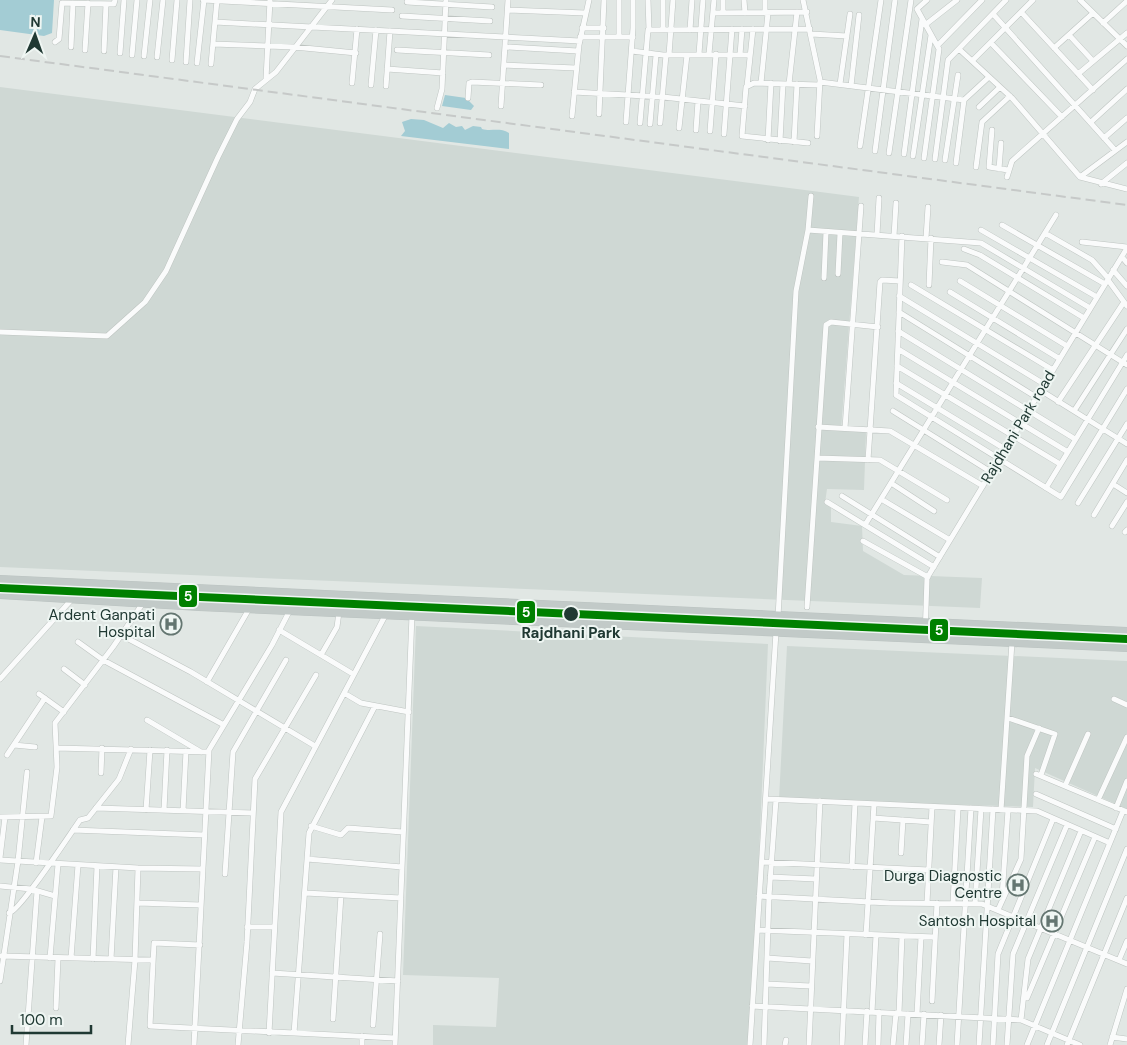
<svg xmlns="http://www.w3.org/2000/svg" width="1127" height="1045" font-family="'DM Sans',sans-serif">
<rect width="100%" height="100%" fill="#e1e7e4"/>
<path fill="#cfd8d4" d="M0,87l859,110 -18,233 25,2 -2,58 -37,-1 -2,14 6,5v14l31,4 1,25 41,24 78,3 -2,30 -980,-41z
M416,626l352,18 -17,401h-318v-20l63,2 3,-49 -96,-3z
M787,646l340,15v148l-92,-41 -2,39 -254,-8z"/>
<path fill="#a3ccd4" d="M0,0h54l-2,33 -8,3 -44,-6z
M445,95l21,3 8,8 -3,4 -29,-4z
M411,119l13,1 19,8 6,-5 7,4 6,-1 3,4 8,-4 8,1 1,2c9,3 17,-2 27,4v16l-108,-13 4,-5 -3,-9z"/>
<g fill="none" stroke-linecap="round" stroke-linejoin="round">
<g stroke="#bec4c1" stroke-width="6">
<path id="minor" d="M203,0l189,10
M619,0v37
M648,0l1,30 161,-1
M744,0l1,13
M765,0v13
M803,0l17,80 -3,56
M1080,0l47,46
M407,2l85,5
M508,10l77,3
M1021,12l72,78
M713,13l94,-1
M723,13v-13
M993,14l122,136
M402,16l88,5
M215,22l365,19
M1103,23l24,-22
M925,25l32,-25
M582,28h22
M663,30v-30
M690,30l2,-30
M811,34l36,2
M1069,35l24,26
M580,37h53
M55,42l4,-3 3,-36 52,1 1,-4
M991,43l71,74
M213,44l81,3 62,6
M938,45l44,-45
M71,47l2,-44
M506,47l72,4
M1054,48l39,-35
M959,49l53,49 68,79 47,12
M85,50l3,-47
M397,50l92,5
M104,51l2,-47
M632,51l31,4h87
M120,53l4,-53
M699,54l4,-54
M709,54l5,-54
M132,55l5,-55
M669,55l4,-55
M740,55l2,-26
M144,56l6,-56
M157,57l6,-57
M172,60l5,-60
M972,61l61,-61
M186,62l4,-62
M197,63l7,-63
M211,64l6,-64
M504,65l72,3
M387,69l56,4
M1078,74l49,-41
M266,79l4,-79
M820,82l144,18 25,-23
M352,83l5,-54
M761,83l7,-70
M789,84l8,-72
M840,84l10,-70
M371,85l5,-55
M386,86l4,-55
M747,86l6,-57
M851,86l8,-71
M574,92l89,5 82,9
M468,98l1,-15 3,-1 69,3
M501,106l7,-106
M979,107l21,-20
M437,108l5,-19 4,-89
M599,114l5,-114
M572,116l7,-71 10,-45
M626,122l7,-94v-28
M1091,122l36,-33
M640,123l8,-93
M660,123l6,-68
M650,124l6,-69
M679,128l8,-73
M696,130l2,-29
M992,130l-3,37 19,3
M710,131l6,-77
M724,134l8,-105
M1104,138l23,-20
M768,140l3,-57
M780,141l3,-57
M794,142l3,-58
M808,143l-66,-7 4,-49 8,-4 65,2
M860,146l21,-146
M875,151l20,-151
M889,153l22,-153
M904,154l18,-135
M913,156l18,-121
M924,158l15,-109 -22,-40 10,-9
M935,159l13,-99 58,-60
M945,160l13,-85
M956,163l8,-63
M976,167l6,-45 28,-26
M999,169l2,-26
M1007,177l5,-16 115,-102
M1080,177l47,-35
M1101,184l26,-21
M1002,225l103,59
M808,230l173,13 109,65
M981,230l116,67
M1045,233l47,27 16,18
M877,235l2,-37
M894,236l2,-33
M902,236l-6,159 165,102 66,-108
M926,238l2,-31
M1082,242l45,5
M964,249l16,6 104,63
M1122,257l5,6
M942,262l25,3 160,100
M1113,270l14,16
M838,274l2,-41
M824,278l2,-46
M1108,280l19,26
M960,281l107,65
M911,285l142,85
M929,285l2,-47
M950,292l110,67
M899,296l145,88
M899,312l137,85
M898,331l177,108
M0,332l107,4 38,-34 21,-31 52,-114 19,-38 13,-17 5,-13 21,-17 56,-72
M898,349l170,103
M897,366l163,98
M896,383l109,66
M1040,390l87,54
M1058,402l66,-100
M893,411l98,61
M1074,411l53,-82
M818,427l72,4 93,55
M845,428l16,-222
M817,458l63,2 67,40
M868,460l12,-178 2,-2 18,1
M891,483l43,28
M1113,484l14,9
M1046,488l81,-133
M842,496l98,61
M881,499l69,41
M827,502l107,65
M1078,503l49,-79
M1094,515l33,-55
M865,525l191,-310
M1112,526l15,-24
M1125,532l2,-2
M863,541l65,36
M807,607l19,-282 5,-3 47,5
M778,617l18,-326 12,-61 3,-34
M279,630l74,44
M121,635l70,37 124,74
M925,638l2,-60 200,-330
M78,642l25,18 121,65
M321,655l16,-28 2,-15
M64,669l21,16
M0,679l73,-81
M207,682l42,-73
M344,693l17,10 48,9
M39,694l25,18
M1114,699l13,6
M1008,718l47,16 -14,41
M147,720l54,32
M14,745l21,2
M56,748l153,4
M7,755l38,-57
M101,773l1,-25
M1036,774l91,38
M1065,786l23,-52
M1036,794l80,35
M767,799l270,12 73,32
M1098,800l29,-63
M96,808l157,5
M1116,808l11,-27
M146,810l4,-60
M164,810l3,-60
M1001,810l11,-168
M183,811l3,-60
M0,817l51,-1 6,-49 -2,-44 58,-76 30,-44
M873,818l58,4
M311,826l30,9 7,-7 55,4
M73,830l131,5
M901,853l2,-33
M0,858l5,-41
M307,859l95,8
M0,860l138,8 64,1
M762,862l167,8
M36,863l6,-46
M852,867l3,-64
M225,874l8,-122 53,-92
M770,877l46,2
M0,886l31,3 24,7
M305,893l96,5
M759,896l130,7 93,1 145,60
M1002,897l6,-87
M137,903l64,2
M927,903l5,-96
M953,903l5,-95
M975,904l6,-95
M998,910l23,-51 6,-103 12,-28
M9,913c10,-1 61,-79 71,-93l8,-2 31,-39 12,-30
M247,927h27
M757,930l178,7
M866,935l8,-131
M200,945l-46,-2 -4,83 245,12
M1,956l152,4
M50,958l8,-94
M71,958l7,-93
M767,958l45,3
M93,959l4,-93
M111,959l5,-92
M1119,960l8,-19
M272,973l126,8
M0,981l18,-120 9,-89
M766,984l45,2
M1027,998l68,-161
M932,1001l5,-98
M752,1006l269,14 59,25
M56,1008l2,-50
M872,1012l4,-77
M899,1013l3,-77
M917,1014l4,-77
M333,1019l8,-124
M1021,1020l7,-61 53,-128
M373,1025l7,-91
M269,1033l12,-221 105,-198
M294,1033l15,-200 66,-127
M1112,1037l15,2
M26,1045l11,-154
M128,1045l7,-85 3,-92
M194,1045l15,-295 63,-105 18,-35
M238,1045l9,-103 8,-163 61,-104
M362,1045v-9
M395,1045l17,-430
M750,1045l26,-413
M764,1045l5,-149 7,-96
M785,1045l1,-5
M809,1045l11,-244
M842,1045l5,-111
M865,1045l2,-34
M878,1045l1,-33
M893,1045l3,-32
M906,1045l2,-31
M922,1045l2,-31
M939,1045l2,-30
M957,1045l14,-237
M979,1045l14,-236
M993,1045l5,-91 55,-135
M1007,1045l6,-91 54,-129
M1027,1045l96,-234
M1047,1045l80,-196
M1067,1045l60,-147
M1110,1045l17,-56"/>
</g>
<g stroke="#bbc3c1" stroke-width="10">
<path id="trunk" d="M0,580l1127,52
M0,594l199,12 928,41"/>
</g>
<use href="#minor" stroke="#fafbfb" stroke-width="5"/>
<use href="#trunk" stroke="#c2cac8" stroke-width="9"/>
<path stroke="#c6c9c8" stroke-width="2" stroke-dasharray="10 5" stroke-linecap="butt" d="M0,56l1127,149"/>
<g stroke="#eff6f3" stroke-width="11">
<path id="metro-1" d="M0,588l1127,51"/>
</g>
<use href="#metro-1" stroke="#008000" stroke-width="8"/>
</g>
<defs>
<g id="hospital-ring" transform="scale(1.125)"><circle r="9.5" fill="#eff6f3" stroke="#647671" stroke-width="1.5"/><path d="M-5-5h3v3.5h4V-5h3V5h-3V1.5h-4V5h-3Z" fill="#647671"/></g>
</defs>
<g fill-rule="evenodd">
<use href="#hospital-ring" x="171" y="624"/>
<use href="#hospital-ring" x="1018" y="885"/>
<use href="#hospital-ring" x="1052" y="921"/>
</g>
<circle fill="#203933" stroke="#eff6f3" stroke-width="2" cx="571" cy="614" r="8"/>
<g text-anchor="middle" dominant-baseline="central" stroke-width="4" stroke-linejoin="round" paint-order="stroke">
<g font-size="15" fill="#203933" stroke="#eff6f3">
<text transform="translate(1018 427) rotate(-59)">Rajdhani Park road</text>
</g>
<g font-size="15" fill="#203933" stroke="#eff6f3" text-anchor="end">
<text x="155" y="615">Ardent Ganpati<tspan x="155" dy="17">Hospital</tspan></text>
<text x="1002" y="876">Durga Diagnostic<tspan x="1002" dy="17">Centre</tspan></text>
<text x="1036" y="921">Santosh Hospital</text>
</g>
<g font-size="15" font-weight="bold" fill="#203933" stroke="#eff6f3">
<text x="571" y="633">Rajdhani Park</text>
</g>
</g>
<g stroke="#eff6f3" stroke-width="2">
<rect x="178" y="584" width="20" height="24" rx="5" fill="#008000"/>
<rect x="516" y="600" width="20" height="24" rx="5" fill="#008000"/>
<rect x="929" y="618" width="20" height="24" rx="5" fill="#008000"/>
</g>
<g font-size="14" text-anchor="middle" font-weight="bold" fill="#fff">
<text x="188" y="601">5</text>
<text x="526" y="617">5</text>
<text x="939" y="635">5</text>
</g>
<g transform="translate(35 35) rotate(2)" stroke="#eff6f3" stroke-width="4" paint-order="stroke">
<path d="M0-4L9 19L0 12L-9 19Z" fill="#203933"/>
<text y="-8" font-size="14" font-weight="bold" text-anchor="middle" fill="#203933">N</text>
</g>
<path d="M12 1025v8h79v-8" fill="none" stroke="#203933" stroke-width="2.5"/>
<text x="20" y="1025" font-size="15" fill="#203933" stroke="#eff6f3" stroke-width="4" paint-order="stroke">100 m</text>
</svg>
